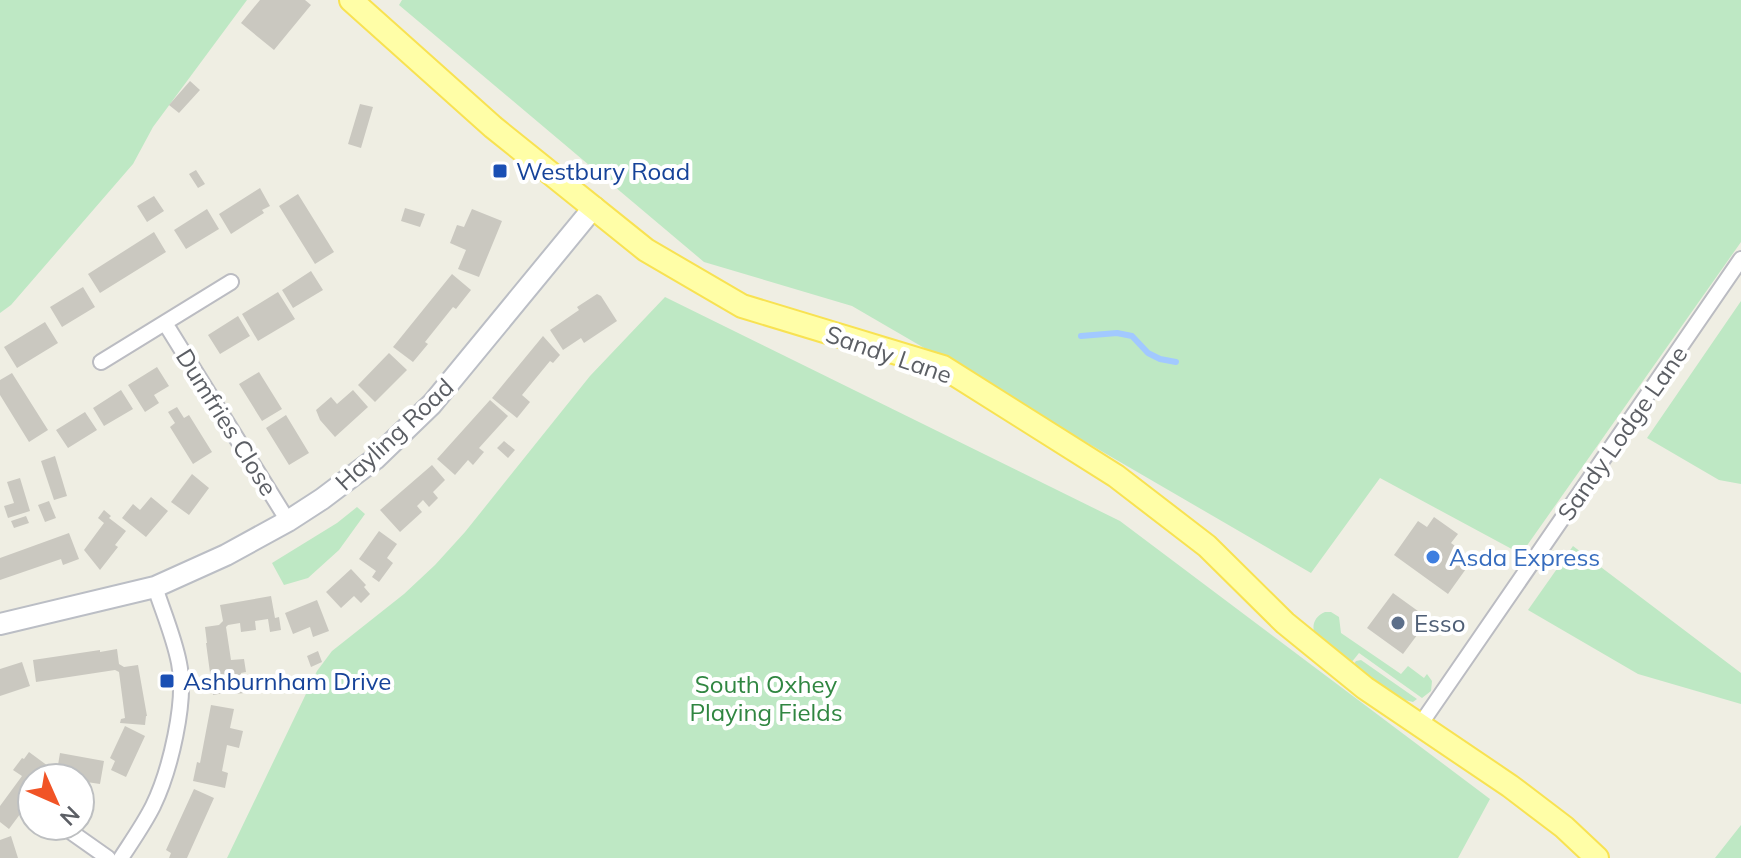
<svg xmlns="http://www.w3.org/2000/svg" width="1741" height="858" font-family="Mulish,sans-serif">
<rect width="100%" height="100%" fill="#efeee3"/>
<path fill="#bee8c4" d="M0,0h247l-94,127 -20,37 -122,141 -11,8z
M402,0h1339v242l-220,312 -141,-76 -69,95 -459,-267 -148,-44 -305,-257z
M665,297l455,224 370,278 -32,59h-1231l90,-187 15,-20 72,-57 31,-29 30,-33 125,-156z
M1741,301v183l-22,-4 -72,-42z
M357,507l8,7 -26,36 -31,28 -24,7 -12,-22 65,-40z
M1573,546l168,127v31l-103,-30 -110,-64z
M1325,612h6l8,5 2,16 60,41 7,-8 16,12 3,-4 5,7 -1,10 -9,7 -63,-45 -8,10 -36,-28c-4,-10 0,-19 10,-23z
M1361,660l56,39 -4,3 -12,-3 -48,-34 3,-4z
M1741,825v33h-26z"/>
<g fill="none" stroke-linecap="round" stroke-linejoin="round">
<path stroke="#a2c9ff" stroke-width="6" d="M1081,336l36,-3 15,3 16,17 12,6 16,3"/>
</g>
<path fill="#cac8c0" d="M260,0h45l6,5 -37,45 -33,-27z
M190,81l10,9 -21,23 -10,-8z
M360,104l13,3 -12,41 -13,-4z
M196,170l9,14 -7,4 -9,-14z
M260,188l10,18 -8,4 2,3 -33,21 -12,-20z
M298,194l36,58 -19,12 -36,-58z
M154,196l10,15 -17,11 -10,-16z
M405,208l20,6 -5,13 -19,-6z
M207,209l12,20 -33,20 -12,-19z
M472,209l30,12 -23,56 -21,-8 8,-19 -16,-7 7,-18 7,2z
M154,232l12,20 -66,41 -12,-19z
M311,271l12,19 -30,18 -11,-18z
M452,274l19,16 -15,19 -3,-2 -28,35 3,2 -15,18 -20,-15z
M83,287l12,20 -33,20 -12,-20z
M278,292l17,27 -37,22 -16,-27z
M597,294l4,2 16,25 -33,22 -3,-5 -18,12 -13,-20 29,-20 -2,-3z
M238,316l12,20 -30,18 -12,-19z
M45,322l13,21 -41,25 -13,-21z
M543,336l17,19 -7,8 -3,-2 -28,34 8,7 -13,16 -25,-20z
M389,353l18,17 -32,32 -17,-17z
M157,367l12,19 -15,9 5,8 -14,9 -17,-27z
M259,372l23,37 -20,12 -23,-37z
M12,373l36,57 -19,12 -29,-47v-15z
M121,390l12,19 -29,17 -11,-18z
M353,390l15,17 -33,30 -15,-17 -4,-10 15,-13 6,7z
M490,400l18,16 -29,32 5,4 -11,13 -5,-5 -13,15 -18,-16z
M177,407l7,11 5,-3 23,37 -19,12 -23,-37 5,-4 -7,-11z
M85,412l12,18 -29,18 -12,-18z
M286,415l23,38 -20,12 -23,-37z
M504,441l11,9 -7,8 -11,-10z
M55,456l12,40 -13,4 -13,-39z
M432,465l13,15 -12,12 5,6 -9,9 -6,-7 -6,6 5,6 -22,20 -20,-22z
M192,474l17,14 -20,27 -18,-13z
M20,478l10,33 -22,7 -4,-12 10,-3 -7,-21z
M151,497l17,14 -22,26 -24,-19 11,-14 7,6z
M49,501l7,17 -11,4 -7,-17z
M104,510l7,6 -2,2 17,13 -11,14 3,2 -18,23 -16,-20 20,-27 -6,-5z
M26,516l3,7 -15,5 -3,-7z
M1434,517l24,17 -7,9 22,16 -25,35 -54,-39 24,-34 9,6z
M379,531l18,13 -10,14 6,5 -14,19 -7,-5 4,-6 -17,-12z
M69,533l10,26 -16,6 -2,-6 -61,21v-22z
M351,569l15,16 -2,2 6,7 -9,9 -7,-7 -13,12 -15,-16z
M1393,593l36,26 -26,35 -36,-26z
M271,596l4,22 4,-1 2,13 -11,2 -2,-13 -13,2 1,9 -15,2 -1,-9 -12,2 -2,2 5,33 13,-1 2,13 -5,1 3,20 -9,1v-3l-22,4 -7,-52h1l-2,-16 14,-2 4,-4 -3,-16z
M317,600l12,31 -16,6 -3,-10 -17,7 -8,-21z
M117,649l2,15 5,3 14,-2 9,51h-1l-1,9 -25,-2 1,-4 4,-1 -6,-46 -4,-2 -79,12 -3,-22 67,-10v2z
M318,651l4,11 -11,5 -4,-11z
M22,662l8,24 -30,10v-27z
M211,705l23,4 -4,19 13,3 -4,17 -12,-3 -5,26 6,2 -3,15 -32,-7 4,-19 3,1z
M125,726l20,10 -19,41 -15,-7 4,-9 -5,-3z
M29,752l19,14 -3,6 4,3 -2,3h-15v20l-23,31 -9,-7v-16l22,-30 -9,-6 9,-12 2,1z
M60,753l44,8 -4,23 -20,-3v-3l-24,-1z
M194,789l20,9 -27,60h-18l2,-5 -5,-3z
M11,836l7,22h-18v-18z"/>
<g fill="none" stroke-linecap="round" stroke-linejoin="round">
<g stroke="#bbbcc2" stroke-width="18">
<path id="street" d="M165,323l123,198
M101,362l130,-80
M1420,725l321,-466
M64,827l44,31
M121,858c11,-17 23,-34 32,-52 17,-35 34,-105 26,-143 -5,-26 -16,-51 -24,-76"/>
</g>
<g stroke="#bbbec5" stroke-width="24">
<path id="secondary" d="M0,624l155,-37 71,-32 62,-34 34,-22 53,-40 57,-55 162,-197"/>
</g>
<g stroke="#f8e252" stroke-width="26">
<path id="primary" d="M351,0l142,127 153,123 96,56 201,61 173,109 91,70 78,77 80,65 145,98 54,41 33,31"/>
</g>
<use href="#street" stroke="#fff" stroke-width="14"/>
<use href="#secondary" stroke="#fff" stroke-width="20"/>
<use href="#primary" stroke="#fffea7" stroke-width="22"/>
</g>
<g fill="#1a4fb4" stroke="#fff" stroke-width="3">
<rect x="492" y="163" width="16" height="16" rx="4"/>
<rect x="159" y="673" width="16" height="16" rx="4"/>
</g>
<circle fill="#3f7fe0" stroke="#fff" stroke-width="3" cx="1433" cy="557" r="8"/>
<circle fill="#5c6f8a" stroke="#fff" stroke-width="3" cx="1398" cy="623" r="8"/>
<g text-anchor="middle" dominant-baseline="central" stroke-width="8" stroke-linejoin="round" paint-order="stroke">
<g font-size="24" fill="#164399" stroke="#fff" text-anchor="start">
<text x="516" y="171">Westbury Road</text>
<text x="183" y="681">Ashburnham Drive</text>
</g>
<g font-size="24" fill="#5b5e64" stroke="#fff">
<text transform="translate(889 354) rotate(19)">Sandy Lane</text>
<text transform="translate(227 422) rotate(58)">Dumfries Close</text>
<text transform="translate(1622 433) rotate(-55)">Sandy Lodge Lane</text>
<text transform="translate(394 434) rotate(-43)">Hayling Road</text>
</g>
<g font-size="24" fill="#366cbe" stroke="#fff" text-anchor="start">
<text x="1449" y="557">Asda Express</text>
</g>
<g font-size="24" fill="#4e5e75" stroke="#fff" text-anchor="start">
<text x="1414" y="623">Esso</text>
</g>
<g font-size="24" fill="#308641" stroke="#fff">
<text x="766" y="684">South Oxhey<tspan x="766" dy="28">Playing Fields</tspan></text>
</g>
</g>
<g transform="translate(56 802) rotate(135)"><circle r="38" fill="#ffffff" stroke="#bdbfc1" stroke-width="2"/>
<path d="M0-6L14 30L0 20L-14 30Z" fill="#f15426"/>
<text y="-12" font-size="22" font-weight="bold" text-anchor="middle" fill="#5b5e64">N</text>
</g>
</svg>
